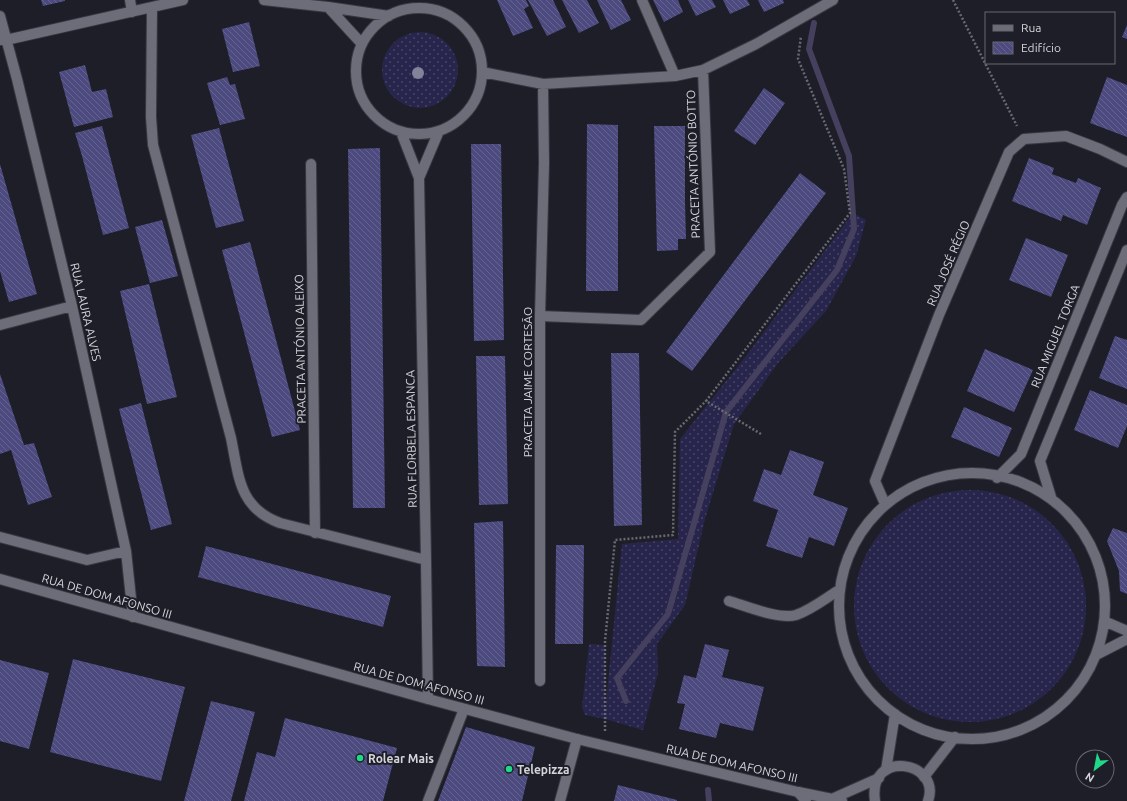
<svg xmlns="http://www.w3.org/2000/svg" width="1127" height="801" font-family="Ubuntu,sans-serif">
<defs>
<pattern id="grass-dots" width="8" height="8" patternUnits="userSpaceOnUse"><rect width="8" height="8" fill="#28254d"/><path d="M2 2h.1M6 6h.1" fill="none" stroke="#464466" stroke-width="1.8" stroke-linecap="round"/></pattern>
<pattern id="building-back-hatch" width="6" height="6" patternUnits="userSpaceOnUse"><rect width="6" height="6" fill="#4c4a7e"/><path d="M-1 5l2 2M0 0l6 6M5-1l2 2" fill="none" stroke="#656390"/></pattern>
</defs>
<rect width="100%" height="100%" fill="#1e1e28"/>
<path fill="url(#grass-dots)" d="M382 70a38 38 0 1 1 76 0a38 38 0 1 1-76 0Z
M853,213l13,7 -10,36 -30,55 -48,52 -44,61 -29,95 -20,86 -28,39 1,29 -15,57 -38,-11 -20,-4 -3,-8 7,-63 16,1v67l17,-168 56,-5 2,-100 66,-83z
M854 606a116 116 0 1 1 232 0a116 116 0 1 1-232 0Z"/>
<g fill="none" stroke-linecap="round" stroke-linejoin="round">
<path stroke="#45405e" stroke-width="6" d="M626,701l-9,-23 51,-64 58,-202 111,-142 17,-41 -5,-73 -40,-107 5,-26
M708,790l1,11"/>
</g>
<path fill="url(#building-back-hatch)" d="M41,0h24v1l-22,5z
M497,0h29l3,6 -5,3 9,19 -20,8z
M528,0h25l13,27 -19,9z
M562,0h25l12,23 -20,10z
M597,0h24l10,20 -20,10z
M653,0h25l5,12 -19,10z
M688,0h24l4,7 -20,9z
M723,0h24l3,5 -20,9z
M758,0h25l1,3 -20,9z
M249,22l11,44 -27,6 -11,-43z
M1127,25v14l-5,-2z
M85,65l7,27 14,-3 7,28 -39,10 -15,-55z
M227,77l3,8 5,-1 10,35 -25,6 -13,-42z
M1107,77l20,8v52l-37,-14z
M764,88l21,15 -30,42 -21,-14z
M587,124l31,1v166h-32z
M102,126l27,102 -26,7 -21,-79 -7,-23z
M654,126h31v76l1,37h-8v11l-21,1z
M219,128l25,93 -28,7 -25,-93z
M471,144h30l3,196 -30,1z
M380,148l5,360h-32l-5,-359z
M1029,158l25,10 -2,6 24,9 2,-5 23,10 -14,37 -24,-10 -2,6 -49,-20z
M0,164l37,130 -28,8 -9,-31z
M800,173l26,20 -134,178 -26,-19z
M162,220l16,56 -28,7 -15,-56z
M1026,238l42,17 -17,42 -42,-17z
M250,242l50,188 -28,7 -50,-187z
M149,284l28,113 -30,7 -27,-113z
M1115,336l12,4v49l-28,-11z
M985,349l48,21 -19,42 -47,-21z
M611,353h28l3,172 -28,1z
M476,356h29l3,148 -29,1z
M0,374l24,71 10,-2 18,54 -24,8 -17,-55 -11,4z
M1090,390l37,15v21l-9,22 -44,-18z
M141,403l31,121 -21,6 -32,-121z
M964,407l48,21 -13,29 -48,-20z
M790,450l34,12 -11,33 35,13 -14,38 -25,-9 -7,21 -36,-12 12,-36 -25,-9 11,-32 17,6z
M503,521l2,146 -28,-1 -3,-143z
M1113,528l14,5v61l-7,-3 -1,-20 -12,-30z
M556,545h28l-1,99h-28z
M206,546l185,50 -8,31 -185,-50z
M705,644l24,6 -7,27 42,10 -11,44 -33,-8 -4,15 -37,-9 6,-25 -8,-1 7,-28 12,3z
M73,659l112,28 -24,94 -111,-29z
M0,660l49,13 -20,76 -29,-8z
M211,701l44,11 -24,89h-47z
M285,718l112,30 -14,53h-139l13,-49 18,5z
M466,727l69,20 -13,54h-84z
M618,785l59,15v1h-63z"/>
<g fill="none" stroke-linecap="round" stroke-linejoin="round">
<g stroke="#393941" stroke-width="12">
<path id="lane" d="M798,792l8,9
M428,801l36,-92"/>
</g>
<g stroke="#393941" stroke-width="12">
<path id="street" d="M130,0l2,12
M264,0l64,7 61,9
M642,0l33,76
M152,7l-1,110 2,28 78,293c8,39 8,70 49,85l146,37
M328,7l34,37
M356 71a63 63 0 1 1 126 0a63 63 0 1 1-126 0Z
M0,16l17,63 55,227 54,245 7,66
M0,40h6l177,-40
M482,72l61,12 132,-8 28,-6 53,-26 77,-44
M401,132l18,46 7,382 2,139
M311,164l4,369
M419,178l20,-47
M540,316l101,4 69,-68 -7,-182
M0,325l72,-19
M839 606a133 133 0 1 1 266 0a133 133 0 1 1-266 0Z
M997,478l24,-24 101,-249 5,-8
M1051,497l-11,-36 87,-211
M885,504l-10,-23 64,-166 70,-163 15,-13 42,-3 34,13 27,13
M0,537l87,23 39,-9
M729,601c17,5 50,19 67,14 15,-5 30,-17 43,-25
M1104,621l23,10
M1096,655l31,-16
M540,681v-365l4,-153 -1,-79
M886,770l9,-56
M924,777l31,-40
M560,801l17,-62"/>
</g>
<g stroke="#393941" stroke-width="12">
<path id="secondary" d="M0,579l428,120 149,40 221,53 44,9
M834,798l45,-20
M875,801c-8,-53 67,-40 53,0"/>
</g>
<path stroke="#696972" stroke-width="2.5" stroke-dasharray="2 2" stroke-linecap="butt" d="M953,0l64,126
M761,434l-55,-33 144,-188 -6,-44 -46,-110 3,-23
M605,731v-90l10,-101 58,-5 2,-103 31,-31"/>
<use href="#lane" stroke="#6c6d79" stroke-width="10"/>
<use href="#street" stroke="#6c6d79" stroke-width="10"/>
<use href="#secondary" stroke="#6c6d79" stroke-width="10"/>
</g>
<circle fill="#828399" cx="418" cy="73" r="6"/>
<g fill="#20d887" stroke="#1e1e28" stroke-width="1.5">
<circle cx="360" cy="758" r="4"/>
<circle cx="509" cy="769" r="4"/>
</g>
<g text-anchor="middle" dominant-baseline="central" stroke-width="4" stroke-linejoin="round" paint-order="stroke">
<g font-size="12" fill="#d4d4db" stroke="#1e1e28">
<text transform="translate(693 164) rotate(-92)">PRACETA ANTÓNIO BOTTO</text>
<text transform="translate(948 263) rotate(-67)">RUA JOSÉ RÉGIO</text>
<text transform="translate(86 312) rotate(77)">RUA LAURA ALVES</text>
<text transform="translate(1055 336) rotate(-68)">RUA MIGUEL TORGA</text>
<text transform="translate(300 349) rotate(-91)">PRACETA ANTÓNIO ALEIXO</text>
<text transform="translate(527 382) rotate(-90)">PRACETA JAIME CORTESÃO</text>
<text transform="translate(411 439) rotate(-91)">RUA FLORBELA ESPANCA</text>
<text transform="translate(107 596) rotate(16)">RUA DE DOM AFONSO III</text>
<text transform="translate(419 683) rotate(15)">RUA DE DOM AFONSO III</text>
<text transform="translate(732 763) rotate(13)">RUA DE DOM AFONSO III</text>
</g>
<g font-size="12" font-weight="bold" fill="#d4d4db" stroke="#1e1e28" text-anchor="start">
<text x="368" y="758">Rolear Mais</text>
<text x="517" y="769">Telepizza</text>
</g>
</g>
<rect x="985" y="12" width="130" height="52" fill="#1e1e28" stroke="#676770"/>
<rect x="993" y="25" width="20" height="6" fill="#6c6d79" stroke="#676770"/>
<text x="1021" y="32" font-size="12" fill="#d4d4db">Rua</text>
<rect x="993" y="42" width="20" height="12" fill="url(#building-back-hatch)" stroke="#676770"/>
<text x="1021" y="52" font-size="12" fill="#d4d4db">Edifício</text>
<g transform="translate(1095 769) rotate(212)"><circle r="19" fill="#1e1e28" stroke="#676770"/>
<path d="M0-3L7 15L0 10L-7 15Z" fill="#20d887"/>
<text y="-6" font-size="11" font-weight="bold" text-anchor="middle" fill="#d4d4db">N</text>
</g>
</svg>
